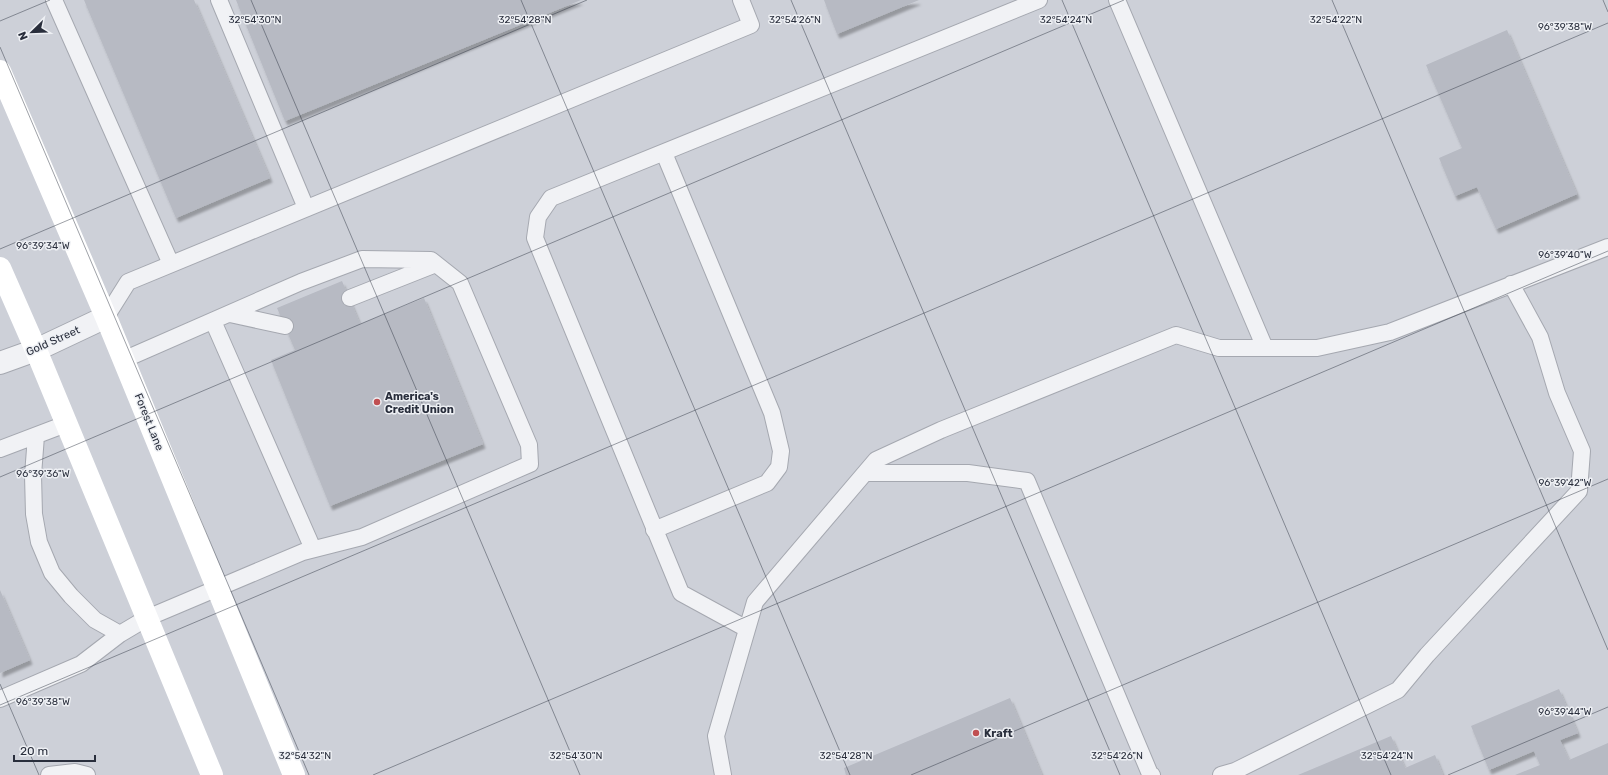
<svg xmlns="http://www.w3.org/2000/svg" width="1608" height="775" font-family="Rubik,sans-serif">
<defs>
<filter id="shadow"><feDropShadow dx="2.5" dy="4.5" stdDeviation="1" flood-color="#0004"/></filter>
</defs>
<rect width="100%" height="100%" fill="#dfe1e7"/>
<path fill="#cdd0d8" d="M0,0h1608v775h-1608z"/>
<path fill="#b7bac3" filter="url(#shadow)" d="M84,0h110l76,178 -94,40z
M236,0h345l-296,121z
M824,0h95l-82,34z
M1507,30l70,164 -81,35 -19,-42 -22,9 -16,-38 23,-10 -36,-83z
M342,281l18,43 64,-26 59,146 -153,62 -59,-146 24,-10 -18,-42z
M0,590l30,70 -30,13z
M1559,689l19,44 -18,7 9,20 39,-17v32h-93l25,-10 -6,-14 -45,19 -18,-44z
M1010,698l32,77h-196l-2,-7z
M1391,736l14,32 30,-13 8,20h-145z"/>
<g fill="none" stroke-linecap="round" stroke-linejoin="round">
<g stroke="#a5a8b0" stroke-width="18">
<path id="lane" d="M54,0l117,264
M219,0l87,208
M1117,0l148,348
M350,298l86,-34
M230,314l55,12
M106,317l22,-35 623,-257 -10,-25
M213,321l100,228
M36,436l-3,39 1,39 5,28 13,31 19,23 24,24 25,14
M0,449l66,-25
M865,473h103l59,8 123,293 2,1
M654,530l113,-47 12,-16 2,-16 -9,-38 -108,-260
M747,629l-66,-36 -146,-355 3,-21 13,-19 488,-198
M0,699l81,-35 39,-30 27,-16 156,-66 59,-15 168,-73 -1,-19 -69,-162 -29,-23 -69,-1 -61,23 -178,78
M49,775l26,-3 12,3
M723,775l-7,-39 39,-134 121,-142 65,-30 235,-95 43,13h98l73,-16 218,-85
M1221,775l14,-4 163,-81 29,-35 152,-164 3,-40 -25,-58 -17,-56 -29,-53"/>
</g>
<g stroke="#a5a8b0" stroke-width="24">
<path id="street" d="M0,363l36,-13 70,-33"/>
</g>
<use href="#lane" stroke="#f1f2f5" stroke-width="16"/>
<use href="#street" stroke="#f1f2f5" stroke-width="22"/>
<path stroke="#fff" stroke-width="22" d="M0,71l106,246 188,458
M0,268l36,82 176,425"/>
</g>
<path fill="none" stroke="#292e3c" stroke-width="1" stroke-opacity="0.45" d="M251,0l329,775M521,0l329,775M791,0l329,775M1062,0l329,775M1332,0l276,650M1603,0l5,12M0,21l50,-21M0,47l309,728M0,249l587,-249M0,477l1124,-477M0,684l39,91M0,705l1608,-682M373,775l1235,-524M911,775l697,-296M1448,775l160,-68"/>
<g fill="#c04f51" stroke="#eef0f4" stroke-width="1.5">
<circle cx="377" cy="402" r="4"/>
<circle cx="976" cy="733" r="4"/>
</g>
<g text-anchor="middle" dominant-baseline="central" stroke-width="3" stroke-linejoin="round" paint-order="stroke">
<g font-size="11" fill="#292e3c" stroke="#eef0f4">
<text transform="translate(53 341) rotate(-24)">Gold Street</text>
<text transform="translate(149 422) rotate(68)">Forest Lane</text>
</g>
<g font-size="11" font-weight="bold" fill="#292e3c" stroke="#eef0f4" text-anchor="start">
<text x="385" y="396">America's<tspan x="385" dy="13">Credit Union</tspan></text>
<text x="984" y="733">Kraft</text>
</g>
</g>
<g font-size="10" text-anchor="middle" fill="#292e3c" stroke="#eef0f4" stroke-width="3" stroke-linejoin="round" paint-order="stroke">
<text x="255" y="23">32°54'30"N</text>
<text x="525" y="23">32°54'28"N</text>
<text x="795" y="23">32°54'26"N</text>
<text x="1066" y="23">32°54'24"N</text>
<text x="1336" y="23">32°54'22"N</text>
<text x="1565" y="30">96°39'38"W</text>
<text x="43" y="249">96°39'34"W</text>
<text x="1565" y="258">96°39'40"W</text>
<text x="43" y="477">96°39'36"W</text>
<text x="1565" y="486">96°39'42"W</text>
<text x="43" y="705">96°39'38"W</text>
<text x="1565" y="715">96°39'44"W</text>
<text x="305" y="759">32°54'32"N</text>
<text x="576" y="759">32°54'30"N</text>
<text x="846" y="759">32°54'28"N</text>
<text x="1117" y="759">32°54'26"N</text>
<text x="1387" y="759">32°54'24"N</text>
</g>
<g transform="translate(32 32) rotate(247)" stroke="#eef0f4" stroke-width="3" paint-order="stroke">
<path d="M0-3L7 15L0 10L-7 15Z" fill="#292e3c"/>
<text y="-6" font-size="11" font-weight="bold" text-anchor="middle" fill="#292e3c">N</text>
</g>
<path d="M14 755v6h81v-6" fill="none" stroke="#292e3c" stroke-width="2"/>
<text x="20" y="755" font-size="12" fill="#292e3c" stroke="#eef0f4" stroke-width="3" paint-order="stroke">20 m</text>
</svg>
